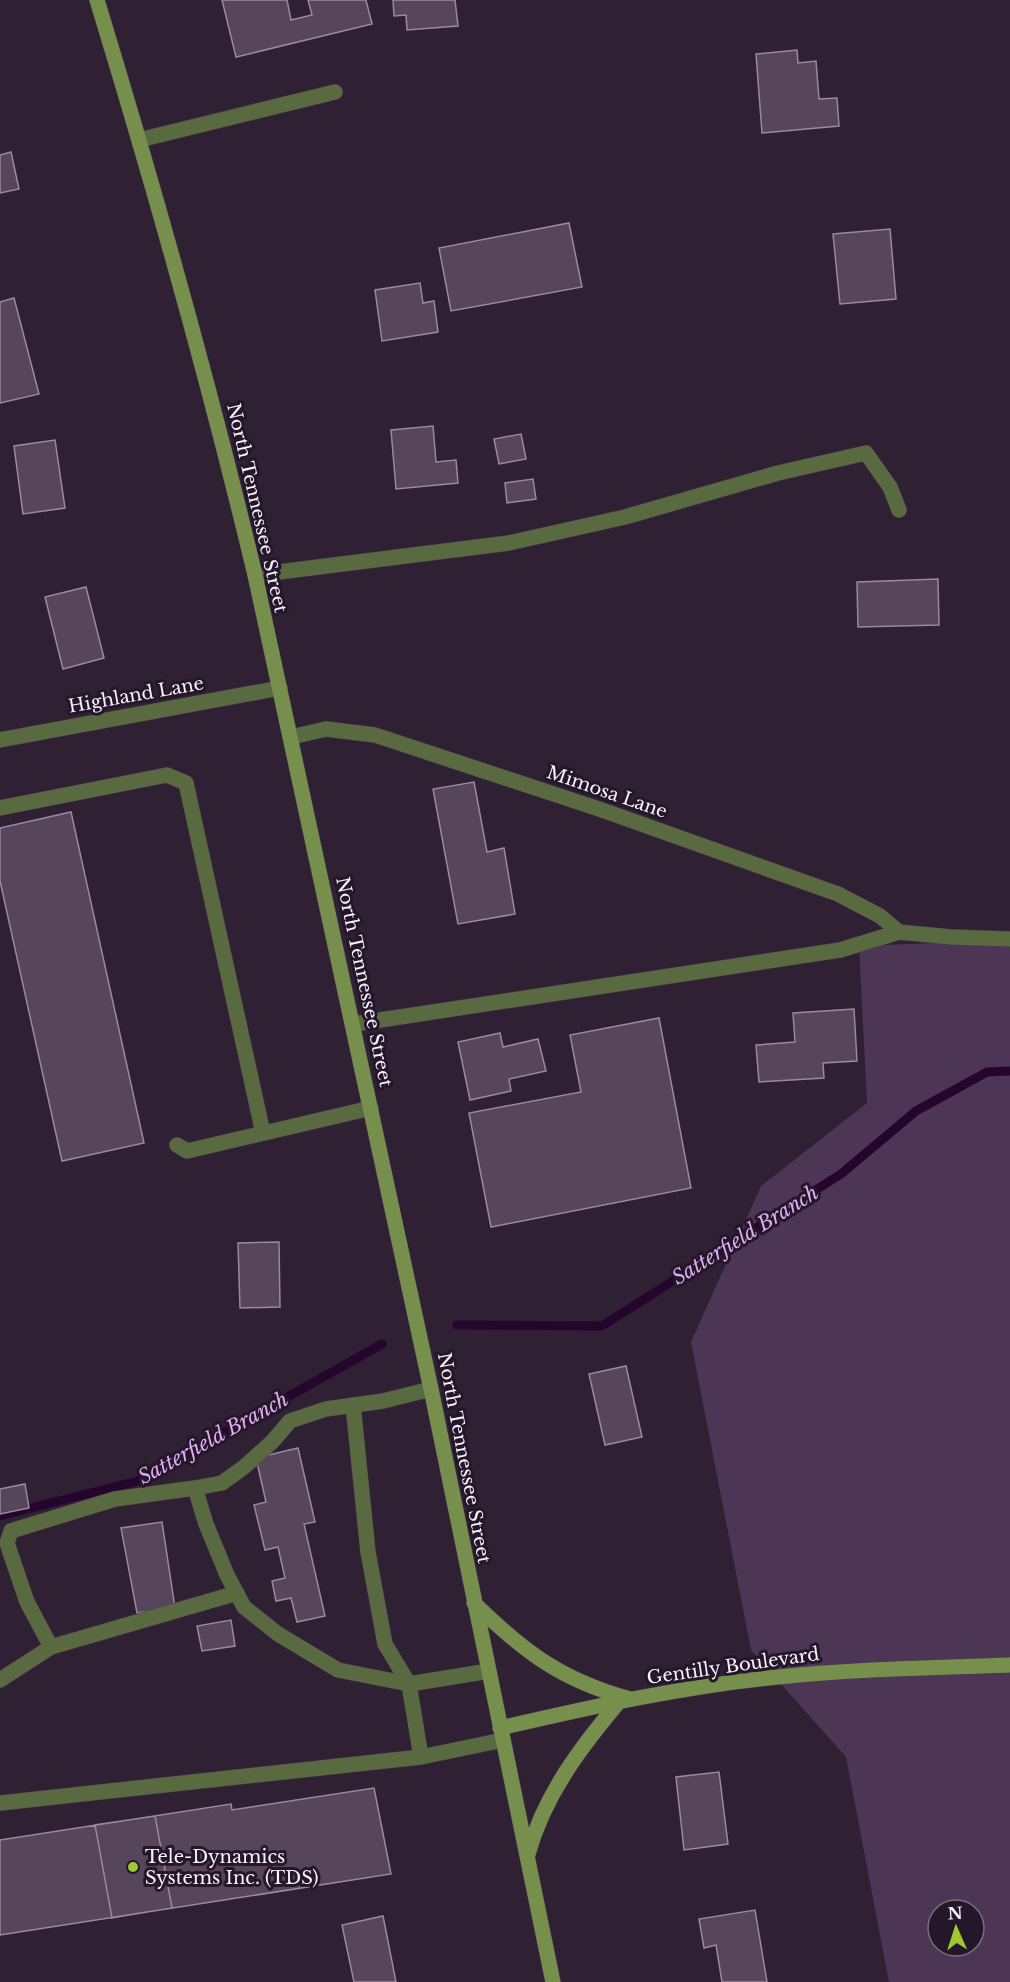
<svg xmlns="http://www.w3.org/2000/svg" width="1010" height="1982" font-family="'Libre Baskerville',serif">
<rect width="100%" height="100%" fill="#2f2034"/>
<path fill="#4d3556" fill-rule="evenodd" d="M1010,940v1042h-121l-43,-225 -95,-107 -60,-308 70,-156 106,-83 -8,-157zM938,1910h36v36h-36z"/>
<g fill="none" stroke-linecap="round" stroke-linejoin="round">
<path stroke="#25052e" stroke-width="9" d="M457,1325l145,1 239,-152 75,-63 71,-39 23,-1
M0,1516l138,-35 244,-137"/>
</g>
<path fill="#56455b" stroke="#9b88a1" stroke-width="1.5" d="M222,0h65l4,20 21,-5 -4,-15h58l6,24 -136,33z
M393,0h62l3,26 -51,4 -1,-15 -12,1z
M797,50l1,13 18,-2 3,38 18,-1 2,28 -77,7 -6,-79z
M11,152l8,37 -19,4v-38z
M569,223l13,64 -131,24 -12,-63z
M890,229l6,70 -56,5 -7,-70z
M420,283l3,20 11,-2 4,31 -56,9 -7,-51z
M14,298l25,96 -39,9v-101z
M433,426l3,36 20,-2 2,23 -62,6 -5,-59z
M521,434l5,25 -27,5 -5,-25z
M55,440l10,68 -42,6 -9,-68z
M533,479l3,20 -29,4 -2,-20z
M938,579l1,46 -81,2 -1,-45z
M86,587l18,71 -41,11 -18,-72z
M474,782l13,70 17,-4 11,66 -57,10 -25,-135z
M71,812l73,331 -82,18 -62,-280v-53z
M854,1009l3,52 -34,2 1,15 -65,4 -3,-37 39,-3 -2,-29z
M659,1018l32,170 -200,39 -22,-114 112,-21 -11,-57z
M500,1033l3,14 35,-8 8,32 -37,8 2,12 -41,9 -12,-58z
M279,1242l1,65 -40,1 -2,-65z
M626,1366l16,71 -37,8 -16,-71z
M298,1448l17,74 -11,2 21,92 -28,6 -6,-24 -15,3 -4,-20 13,-3 -7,-31 -13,3 -11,-45 12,-3 -10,-44z
M25,1484l4,24 -29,6v-25z
M162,1522l13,86 -38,5 -16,-85z
M231,1620l4,26 -33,5 -5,-25z
M719,1772l9,72 -44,6 -8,-73z
M374,1788l17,86 -391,61v-95l231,-36 1,6z
M155,1816l17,92 -60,10 -17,-93z
M755,1910l12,72h-45l-6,-37 -12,3 -5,-29z
M383,1916l13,66h-42l-12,-57z"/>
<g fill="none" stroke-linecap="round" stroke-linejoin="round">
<g stroke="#4b3d50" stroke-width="16">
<path id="lane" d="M139,140l196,-48
M255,575l254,-32 116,-26 153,-44 88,-20 24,34 9,23
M0,808l167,-33 19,8 77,350
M177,1145l10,6 184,-43
M353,1405l15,147 17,92 24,40
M195,1488l27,-5 22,-16 28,-25 18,-21 36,-12 57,-8 48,-12
M237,1593l-186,54 -24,-45 -20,-59 4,-12 104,-32 80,-11 11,36 21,51 17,32 34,27 60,36 71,14
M0,1680l51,-33
M421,1757l-12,-73 80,-13
M0,1803l421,-46 82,-17"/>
</g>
<g stroke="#4b3d50" stroke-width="16">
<path id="street" d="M291,737l35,-8 49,6 227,75 236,84 42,22 19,16
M0,740l280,-52
M354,1024l486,-74 59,-18 52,5 59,2"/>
</g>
<g stroke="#4b3d50" stroke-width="16">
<path id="secondary" d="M97,0c58,190 112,382 158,575l176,814 122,593
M474,1603c50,49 87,77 156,96
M500,1728c91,-21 184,-42 278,-51 77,-8 155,-9 232,-12
M528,1854c16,-58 52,-106 90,-151"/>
</g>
<use href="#lane" stroke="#5a6a40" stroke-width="15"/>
<use href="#street" stroke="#5a6a40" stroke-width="15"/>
<use href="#secondary" stroke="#768f4c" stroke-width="15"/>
</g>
<circle fill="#9cca32" stroke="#25172a" stroke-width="2" cx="133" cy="1867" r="6"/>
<g text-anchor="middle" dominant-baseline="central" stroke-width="6" stroke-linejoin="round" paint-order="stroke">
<g font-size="18" fill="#faf0fd" stroke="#25172a">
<text transform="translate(257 508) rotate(77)">North Tennessee Street</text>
<text transform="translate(136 695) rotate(-10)">Highland Lane</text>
<text transform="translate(607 792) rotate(19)">Mimosa Lane</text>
<text transform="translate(364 982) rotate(78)">North Tennessee Street</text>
<text transform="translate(464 1458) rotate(79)">North Tennessee Street</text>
<text transform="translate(733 1666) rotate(-8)">Gentilly Boulevard</text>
</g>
<g font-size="18" fill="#faf0fd" stroke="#25172a" text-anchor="start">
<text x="145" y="1857">Tele-Dynamics<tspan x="145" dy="21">Systems Inc. (TDS)</tspan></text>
</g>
<g font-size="20" font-style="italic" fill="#e3adf5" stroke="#25172a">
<text transform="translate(745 1235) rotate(-32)">Satterfield Branch</text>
<text transform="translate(213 1438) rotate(-29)">Satterfield Branch</text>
</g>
</g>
<g transform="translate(956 1928) rotate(357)"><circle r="28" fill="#25172a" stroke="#7a6e7e" stroke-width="1.5"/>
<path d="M0-4.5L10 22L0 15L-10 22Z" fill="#9cca32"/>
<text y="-9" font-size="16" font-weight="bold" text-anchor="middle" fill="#faf0fd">N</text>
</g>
</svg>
